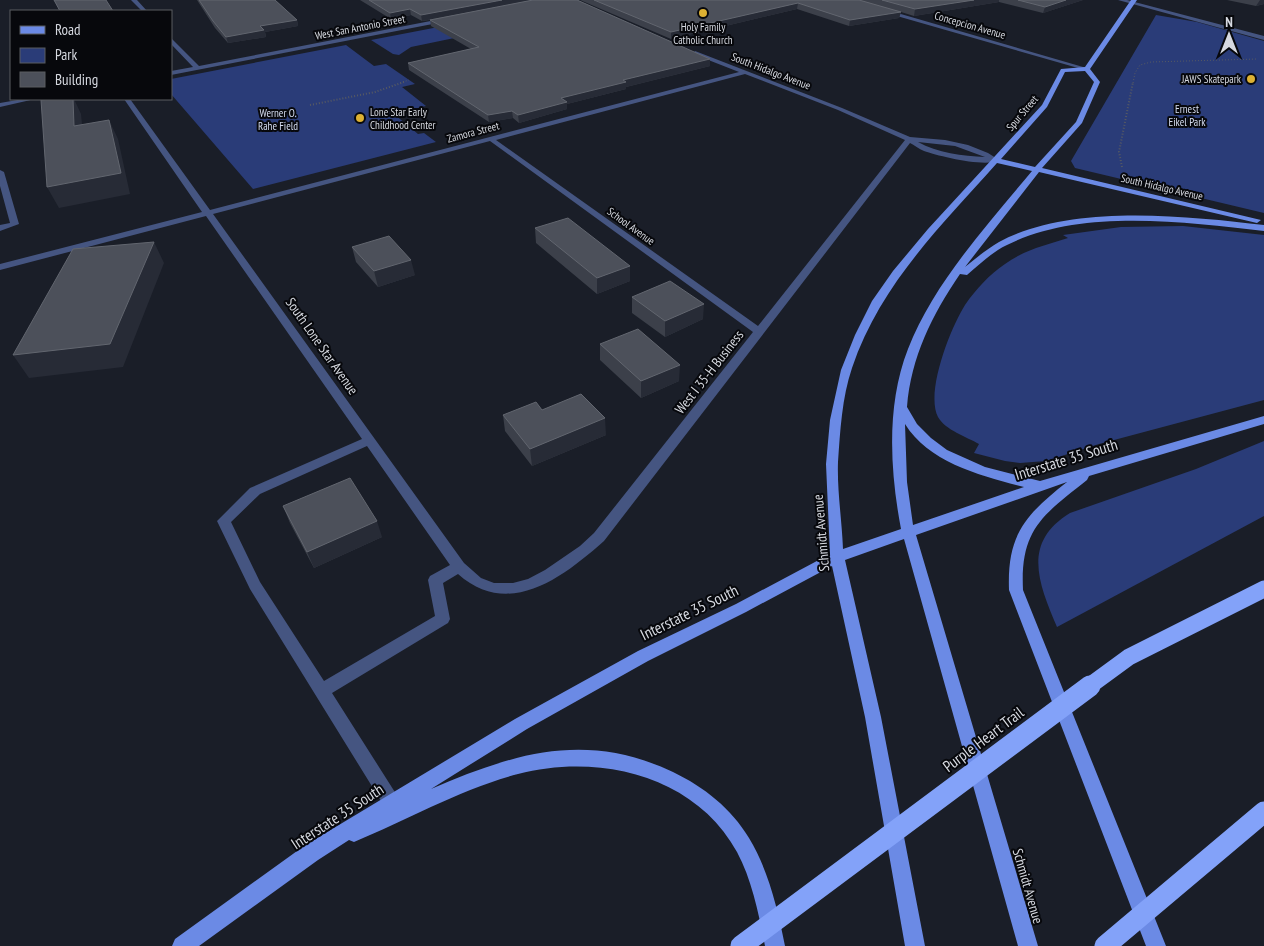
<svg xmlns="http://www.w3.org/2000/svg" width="1264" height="946" font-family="'PT Sans Narrow',sans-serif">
<rect width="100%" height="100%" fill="#1a1e28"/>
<path fill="#2a3c78" d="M1156,15l41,7 67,19v172l-189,-45 -4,-7z
M475,20l18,10 -82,17 -12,8 -6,-1 -22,-14z
M346,45l28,21 12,-2 29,20 -13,3 24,19 -32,8 24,20 6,-1 12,9 -183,47 -82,-95v-15z
M1183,226l81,9v165l-165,44 -53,17 -26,2 -15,-2 -31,-8 5,-9c-12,-7 -34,-14 -41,-27 -13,-25 13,-90 27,-112 11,-16 24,-30 40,-41 19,-14 41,-19 63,-26l-5,-3 58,-8z
M1264,441v75l-207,111c-18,-43 -36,-84 13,-114l126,-44z"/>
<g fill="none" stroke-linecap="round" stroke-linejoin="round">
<path stroke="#575a63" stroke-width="1" stroke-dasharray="1 2" stroke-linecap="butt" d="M400,83l9,-3
M1133,83l2,-10 5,-8 11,-3 106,-3"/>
<path stroke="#575a63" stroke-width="2" stroke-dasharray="1 2" stroke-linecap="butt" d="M310,105l65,-13 29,-10
M1122,167l-3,-15 14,-70"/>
<path fill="#455581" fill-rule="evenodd" d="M131,0h6l10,11h-5z
M1118,0h9l137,36v4z
M883,10h4l203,59 -5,1 -202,-58z
M446,18l2,3 -277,54v-4l22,-4 -22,-23v-6l28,28z
M695,51l147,57 68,29 35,3 23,5 20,8 11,7c-12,8 -61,-4 -75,-9 -5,-2 -10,-6 -14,-8l-306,398c-42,37 -95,78 -146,33l-15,9 7,36 -2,4 -116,70 66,104 3,6 -3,6 -6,3 -6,-3 -136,-220 -33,-68 33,-33 112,-49 -156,-223 -206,54v-6l202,-52 -78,-113h6l80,111 529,-138 -46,-18zM745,74l93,36 67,30 -147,186 -262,-186zM490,141l263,191 -159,201 -14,13 -35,24 -17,9 -15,4h-19l-13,-5 -17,-15 -251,-349zM918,142l37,4 30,11c-22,-1 -48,-4 -67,-15zM367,446l83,119 -20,11 -2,4 7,36 -111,65 -64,-99 -29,-60 29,-28z
M23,99h12l-35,8v-4z
M0,170l4,2 15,52 -19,7v-6l10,-2 -10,-37z"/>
<path fill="#6b8ae5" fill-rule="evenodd" d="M1131,0h6l-47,69 10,13 -18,41 -40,45 219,52 -4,3 -218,-51 -74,95c11,-9 22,-18 34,-25 72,-39 187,-26 265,-17v6c-79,-9 -184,-23 -257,14 -15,7 -27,19 -40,30l-7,-1c-28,41 -49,83 -53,133l10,17 14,14 16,12 38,17 55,14 224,-65v8l-175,52 -2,4c-44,35 -67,49 -64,110l143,356h-20l-137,-356c-2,-55 16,-75 58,-108l-151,53 122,411h-20l-114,-407 -59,21 36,157 44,229h-20l-40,-229 -33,-151 -86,46 -98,49 -121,68 -96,60c83,-36 155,-58 242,-17 31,15 58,36 76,66 19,31 29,72 36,108h-20c-6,-31 -13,-66 -28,-94 -42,-77 -139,-99 -219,-78 -57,15 -109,45 -164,68l-5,-2 -31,20 -119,86h-27l3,-7 129,-93 211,-127 123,-68 98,-47 94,-50 -4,-90 4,-44 11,-50 14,-35 17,-34 21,-30 35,-42 114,-124 19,-36 24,-2zM1085,71l9,11 -18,40 -41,45 -34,-8 46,-52 18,-35zM997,163l35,8c-44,53 -99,113 -124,178 -22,56 -18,122 -7,180l-58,20c-1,-28 -6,-58 -5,-87 2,-30 4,-65 14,-94 28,-83 88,-141 145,-205zM905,424c24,39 77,52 119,63l-111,38 -6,-43z"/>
<path stroke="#83a2f9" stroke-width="17" d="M1088,687l41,-30 135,-68"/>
<path stroke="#83a2f9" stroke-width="21" d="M741,946l349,-260
M1105,946l159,-134"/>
</g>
<path fill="#3c404a" d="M197,0h78l22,20 1,6 -33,6 1,5 -38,6 -13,-15z
M360,0h217l133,66 -84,21v2l-59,15v5l-48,14 -6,-5 -24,4 -80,-52 -1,-7 63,-14 -40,-23 -1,-6 -8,1 -11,-6 -20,4z
M580,0h503l-40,13 -44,-11 -85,14 -13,-4 -2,6 -50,8 -52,-17 -126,30z
M1227,0h37v4l-8,2z
M535,228l95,53 -33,13 -61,-51z
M352,247l63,28 -37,12 -22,-25z
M632,297l71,22 -38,18 -33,-24z
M600,344l79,37 -38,17 -41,-38z
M542,410l64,25 -74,31 -27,-35 -2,-16z
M283,506l99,31 -68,31 -24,-45z"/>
<path fill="#272b36" d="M502,0h32l-112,21 -1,-6z
M974,0h25v2l-85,14 1,-7z
M1066,0h17l-40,13 2,-6z
M1260,0h4v4l-8,2z
M798,3l-1,6 -126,30v-7z
M410,9l1,6 -20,4 -1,-6z
M901,12l-2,6 -50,8 1,-6z
M297,20l1,6 -33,6 1,5 -38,6 -2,-6 34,-11z
M710,59v7l-84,21v2l-59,15v5l-48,14 -1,-8 43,-17 62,-18z
M73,99h1l7,15 3,31 -10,-19z
M512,111l1,7 -24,4 -1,-7z
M109,120l9,19 12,55 -71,14 -12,-21z
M154,242l10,21 -41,104 -94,11 -16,-23z
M411,260l4,15 -37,12 -4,-16z
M630,266v15l-33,13v-16z
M704,304l-1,15 -38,18v-16z
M680,365l-1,16 -38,17v-17z
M605,418l1,17 -74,31 -2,-17z
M377,521l5,16 -68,31 -7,-16z"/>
<path fill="#4c505a" stroke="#62666f" d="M54,0h52l7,11h-53z
M199,0h76l22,20 -37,6 4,4 -38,7 -13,-16z
M369,0h133l-81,15 -11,-6 -20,4z
M533,0h44l133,59 -87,21 3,2 -65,16 6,4 -49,13 -6,-4 -24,4 -80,-52 71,-16 -49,-27z
M594,0h265l42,12 -51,8 -52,-17 -127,29z
M882,0h92l-59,9z
M1018,0h48l-21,7z
M50,99h23l1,27 35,-6 12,53 -74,14 -6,-87z
M568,218l62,48 -33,12 -62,-50z
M389,236l22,24 -37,11 -22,-24z
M154,242l-44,102 -97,11 60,-106z
M670,281l34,23 -39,17 -33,-24z
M638,329l42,36 -39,16 -41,-37z
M581,394l24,24 -75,31 -27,-34 33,-13 6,8z
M350,478l27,43 -70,31 -24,-46z"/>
<g fill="#ddb133" stroke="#07080c" stroke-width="2">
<circle cx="703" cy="13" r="5"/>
<circle cx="1251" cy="79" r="5"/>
<circle cx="360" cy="118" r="5"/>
</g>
<g text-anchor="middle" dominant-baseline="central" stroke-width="4" stroke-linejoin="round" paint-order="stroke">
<g font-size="11" fill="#d6d9e0" stroke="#07080c">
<text transform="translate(970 25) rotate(16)">Concepcion Avenue</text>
<text transform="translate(360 27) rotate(-11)">West San Antonio Street</text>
<text transform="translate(771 71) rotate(21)">South Hidalgo Avenue</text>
<text transform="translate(1022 113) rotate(-50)">Spur Street</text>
<text transform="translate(473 132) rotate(-15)">Zamora Street</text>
<text transform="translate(1162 187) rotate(13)">South Hidalgo Avenue</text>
<text transform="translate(631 226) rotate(36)">School Avenue</text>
</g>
<g font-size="11" fill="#d6d9e0" stroke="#07080c">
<text x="703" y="27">Holy Family<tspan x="703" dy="13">Catholic Church</tspan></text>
<text x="1241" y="79" text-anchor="end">JAWS Skatepark</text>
<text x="370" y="112" text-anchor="start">Lone Star Early<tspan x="370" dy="13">Childhood Center</tspan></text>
</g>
<g font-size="11" fill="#d5ddf0" stroke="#07080c">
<text x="1187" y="109">Ernest<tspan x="1187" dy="13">Eikel Park</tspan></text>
<text x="278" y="113">Werner O.<tspan x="278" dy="13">Rahe Field</tspan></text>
</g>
<g font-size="14" fill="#d6d9e0" stroke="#07080c">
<text transform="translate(322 346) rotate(55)">South Lone Star Avenue</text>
<text transform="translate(709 372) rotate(-52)">West I 35-H Business</text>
<text transform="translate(821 533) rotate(-95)">Schmidt Avenue</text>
<text transform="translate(1028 886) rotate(74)">Schmidt Avenue</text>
</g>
<g font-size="16" fill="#d6d9e0" stroke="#07080c">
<text transform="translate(1066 459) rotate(-17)">Interstate 35 South</text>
<text transform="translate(689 612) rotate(-26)">Interstate 35 South</text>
<text transform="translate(983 739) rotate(-37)">Purple Heart Trail</text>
<text transform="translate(337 816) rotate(-33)">Interstate 35 South</text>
</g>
</g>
<rect x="10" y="10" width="162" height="90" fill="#07080c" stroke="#5a5c61"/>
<rect x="20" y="26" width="25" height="8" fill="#6b8ae5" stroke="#5a5c61"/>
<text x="55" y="35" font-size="15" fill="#d6d9e0">Road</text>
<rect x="20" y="48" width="25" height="15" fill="#2a3c78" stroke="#5a5c61"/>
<text x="55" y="60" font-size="15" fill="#d6d9e0">Park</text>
<rect x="20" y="72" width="25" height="15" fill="#4c505a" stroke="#5a5c61"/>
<text x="55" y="85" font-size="15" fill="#d6d9e0">Building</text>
<g transform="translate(1229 35)" stroke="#07080c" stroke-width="4" paint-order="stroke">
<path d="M0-4L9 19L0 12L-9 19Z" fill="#d6d9e0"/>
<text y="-8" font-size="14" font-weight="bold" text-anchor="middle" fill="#d6d9e0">N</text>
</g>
</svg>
